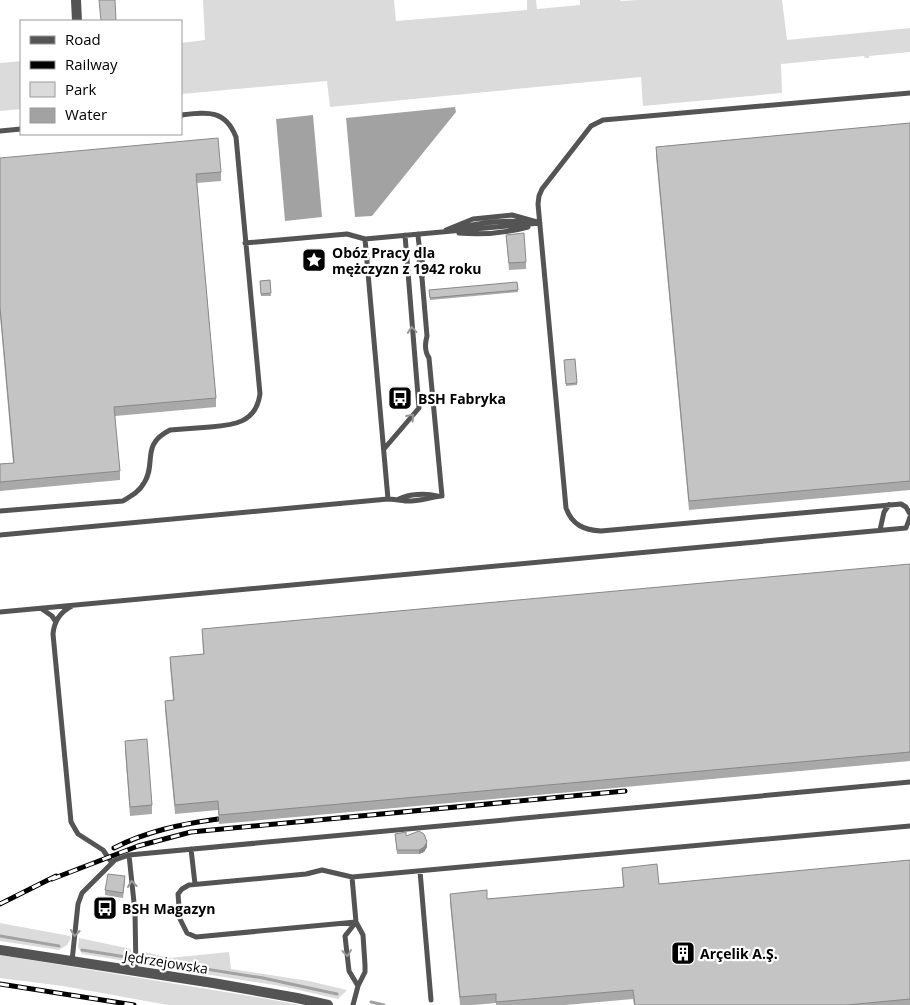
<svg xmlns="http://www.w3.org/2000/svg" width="910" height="1005" font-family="'Open Sans',sans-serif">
<rect width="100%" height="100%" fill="#fff"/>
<path fill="#dbdbdb" d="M203,0h191l2,21 131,-11v-10h9l1,9 43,-4v-5h40l1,1 17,-1h144l5,40 123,-12v24l-41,4v2h-4l-1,-2 -83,8 1,29 -139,13 -2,-29 -311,30 -3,-26 -146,13v-51l24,-3z
M21,61v48l-21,2v-48z
M0,923l70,13 1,2 -4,7 -8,5 -59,-9z
M79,938l52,11 -1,6 -4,6 -44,-7 -4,-7z
M141,951l28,7 60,-6 2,17 78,12 38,9 -9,9 -52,-12 -137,-22 -6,-5z
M0,955l262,43 38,7h-132l-105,-19 -63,-8z"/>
<path fill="#a2a2a2" d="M455,107l1,5 -84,104 -17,1 -9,-99z
M313,115l9,102 -37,4 -9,-102z"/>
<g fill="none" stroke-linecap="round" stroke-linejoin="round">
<path stroke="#a2a2a2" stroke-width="3" d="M0,936l59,10
M82,950l44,7
M149,960l114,18 74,16
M371,1002l13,3"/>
<path stroke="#545454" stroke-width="5" d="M910,93l-307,27 -12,6 -49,63 -3,7 -1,8 28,304c6,17 18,22 35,23l300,-27 5,3 4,7
M0,131l21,-2
M459,228c22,-6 45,-8 68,-6
M446,230l27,-11 39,-4 25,7
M459,233c23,2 47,0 69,-6
M245,243l102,-9 18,5
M420,254c4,8 4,15 2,24
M384,449l35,-41 -14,-173
M388,499c6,0 11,1 17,2 12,1 25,-4 37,-5l-13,-138c-4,-6 -4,-15 -2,-22l-5,-58c-4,-9 -3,-15 -2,-24 0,-6 -2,-14 -2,-20
M399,499c10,-5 27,-6 38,-3
M0,511l123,-10c8,-5 16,-9 21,-18 13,-20 -4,-38 26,-53 13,-1 27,-2 40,-3 24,-2 46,-4 50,-33l-24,-257c-11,-28 -29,-25 -55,-22
M880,530l4,-18 5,-7
M0,535l388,-36 -23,-260 175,-16
M72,606c-12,6 -18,16 -19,28l18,188 7,12 25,16 9,13
M42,609l10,7 4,6
M0,612l906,-84 4,-11
M191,849l4,35
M129,855l6,57 1,59
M420,871l11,129
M352,877l-30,-7 -16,4 -117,11 -7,4 -4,5 2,25 7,14 9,4 160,-15
M356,922l-11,14 4,35 9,15
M72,961l6,-57 4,-11 33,-33 14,-5 781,-73
M353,1005l5,-19 7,-14v-7l-2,-30 -7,-13 -4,-45 558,-51"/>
<path stroke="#545454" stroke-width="10" d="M76,0l1,21"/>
<path stroke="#545454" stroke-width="10" d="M0,950l213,33 84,15 31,7"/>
<g stroke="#000" stroke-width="5">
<path id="rail" d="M114,848c33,-17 68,-24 104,-29
M52,879l86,-33 53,-14 434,-41
M0,904l56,-28
M0,984l134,21"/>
</g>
<use href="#rail" stroke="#fff" stroke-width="3" stroke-dasharray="9" stroke-linecap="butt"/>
</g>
<path fill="#a9a9a9" d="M910,123v367l-221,20 -33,-354v-9z
M0,158l221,14v9l-24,2 19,215v9l-101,9 5,55v9l-120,11v-27l13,-1 -13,-147z
M506,235l20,27v7l-17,1z
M270,280l1,16h-10l-1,-15z
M517,282l1,10 -88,8 -1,-10z
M575,359l2,26 -11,1 -2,-26z
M910,564v197l-691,63 -1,-14 -43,4 -10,-104v-9l8,-1 -3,-34v-9l33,-3 -1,-25z
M125,741l27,64v9l-22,2 -5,-66z
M395,834l11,2 21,11 -3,5 -5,2h-22z
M910,860v145h-276l-1,-6 -68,6h-69v-2l-23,2h-13l-10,-102v-9l37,5 136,-12 -1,-19 37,16z
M125,881l-2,17 -18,-3v-5z"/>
<path fill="#898989" d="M427,842v5l-3,5 -5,2v-4z"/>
<path fill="#c4c4c4" stroke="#898989" d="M99,0h16l1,21h-15z
M910,123v358l-221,20 -33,-354z
M218,138l3,34 -25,2 20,224 -102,9 6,64 -120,11v-18l14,-1 -14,-156v-149z
M524,233l2,29 -17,1 -3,-28z
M270,280l1,13 -10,1 -1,-13z
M517,282l1,8 -88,8 -1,-8z
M575,359l2,24 -11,1 -2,-24z
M910,564v188l-691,63 -1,-14 -43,4 -10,-104 9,-1 -4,-43 34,-3 -2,-25z
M147,739l5,66 -22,2 -5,-66z
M419,831l5,3 3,8 -3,5 -5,3h-22l-2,-16 11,-2v4z
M910,860v139l-63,6h-212l-2,-15 -137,12v-8l-36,3 -10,-103 37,-4v9l137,-12 -2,-19 35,-4 2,20z
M108,874l17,2 -2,17 -18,-3z"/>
<defs><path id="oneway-chevron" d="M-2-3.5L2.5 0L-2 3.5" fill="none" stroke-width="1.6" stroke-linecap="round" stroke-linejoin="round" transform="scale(1.25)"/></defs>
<g stroke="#989898">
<use href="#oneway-chevron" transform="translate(412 330) rotate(-95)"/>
<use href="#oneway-chevron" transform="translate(411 417) rotate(-49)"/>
<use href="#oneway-chevron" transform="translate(132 884) rotate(-96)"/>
<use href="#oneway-chevron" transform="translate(75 933) rotate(97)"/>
<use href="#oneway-chevron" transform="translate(347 953) rotate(83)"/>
</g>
<defs>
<g id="sight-square" transform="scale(1.25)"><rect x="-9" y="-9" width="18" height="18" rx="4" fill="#000" stroke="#fff"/><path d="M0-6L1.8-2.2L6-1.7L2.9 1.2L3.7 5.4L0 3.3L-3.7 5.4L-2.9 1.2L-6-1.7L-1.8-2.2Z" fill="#fff"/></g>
<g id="bus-square" transform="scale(1.25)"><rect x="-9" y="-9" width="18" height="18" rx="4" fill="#000" stroke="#fff"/><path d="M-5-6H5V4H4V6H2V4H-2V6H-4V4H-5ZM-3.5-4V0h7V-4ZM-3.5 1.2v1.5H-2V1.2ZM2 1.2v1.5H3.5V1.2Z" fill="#fff"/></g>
<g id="building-square" transform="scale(1.25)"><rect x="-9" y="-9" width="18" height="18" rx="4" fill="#000" stroke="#fff"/><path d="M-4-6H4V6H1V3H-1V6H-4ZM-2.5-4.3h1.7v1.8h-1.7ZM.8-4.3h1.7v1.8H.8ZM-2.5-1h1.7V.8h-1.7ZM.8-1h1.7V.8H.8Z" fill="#fff"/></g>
</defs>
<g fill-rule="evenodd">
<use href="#sight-square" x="314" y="260"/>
<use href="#bus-square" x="400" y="398"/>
<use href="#bus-square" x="105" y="908"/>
<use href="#building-square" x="683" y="953"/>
</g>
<g text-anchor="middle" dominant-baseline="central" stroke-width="4.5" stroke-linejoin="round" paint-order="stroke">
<g font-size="14" font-weight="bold" fill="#000" stroke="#fff" text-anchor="start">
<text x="332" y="252">Obóz Pracy dla<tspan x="332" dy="16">mężczyzn z 1942 roku</tspan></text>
<text x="418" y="398">BSH Fabryka</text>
<text x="122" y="908">BSH Magazyn</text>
<text x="700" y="953">Arçelik A.Ş.</text>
</g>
<g font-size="14" fill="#000" stroke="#fff">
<text transform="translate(166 962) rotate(9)">Jędrzejowska</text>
</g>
</g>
<rect x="20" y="20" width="162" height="115" fill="#ffffff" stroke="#999999"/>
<rect x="30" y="36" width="25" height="8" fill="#545454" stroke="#999999"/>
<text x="65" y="45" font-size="15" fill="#000000">Road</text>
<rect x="30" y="61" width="25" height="8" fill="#000000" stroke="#999999"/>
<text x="65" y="70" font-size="15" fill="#000000">Railway</text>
<rect x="30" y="82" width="25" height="15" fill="#dbdbdb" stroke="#999999"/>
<text x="65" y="95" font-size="15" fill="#000000">Park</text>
<rect x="30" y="108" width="25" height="15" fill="#a2a2a2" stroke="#999999"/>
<text x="65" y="120" font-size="15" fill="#000000">Water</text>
</svg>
